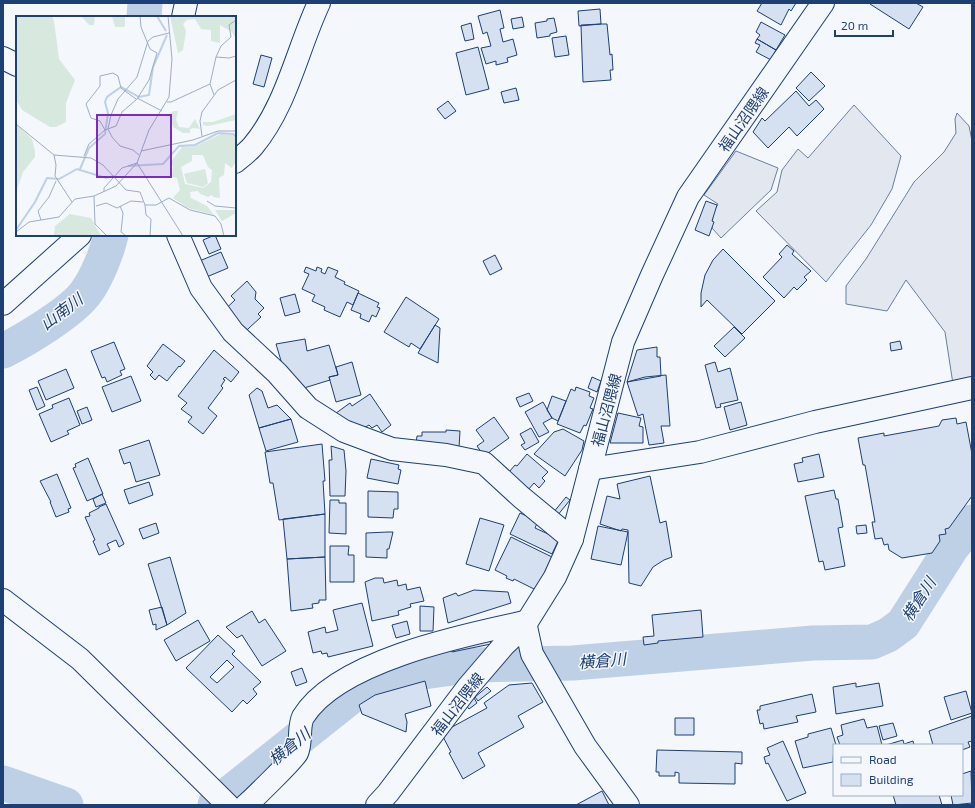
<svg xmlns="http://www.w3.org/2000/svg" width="975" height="808" font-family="'Exo 2','Noto Sans JP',sans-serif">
<rect width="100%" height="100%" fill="#f4f7fb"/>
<path fill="#e3e8f0" stroke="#687fa3" d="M854,105l47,51 -9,33 -21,36 -45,57 -70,-71 21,-19 5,-22 16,-21 10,9z
M957,113l12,13 3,15v236l-3,5 -16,2 -8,-52 -39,-52 -19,31 -41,-7v-18l20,-27 48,-77 30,-30 12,-19 -1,-14z
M736,151l42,17 -7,22 -50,48 -9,-10 1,-15 5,-9 -14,-9z"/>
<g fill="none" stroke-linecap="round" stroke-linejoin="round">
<path stroke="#bed0e5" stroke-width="35" d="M144,17l1,-14
M3,351c22,-11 71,-40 84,-60 10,-14 20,-39 24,-56
M3,783l63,22
M215,805l143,-114 29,-14 87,-12 99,-2 240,-20 59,-1 16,-7 15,-11 49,-77 20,-25"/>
</g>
<path fill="#d5e0f0" stroke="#1d3f73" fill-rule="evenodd" d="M762,3h-1h35l-5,8 -2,-2 -8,16 -24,-14z
M871,3h45l7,4 -14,22 -39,-25z
M600,9l1,15 -22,2 -1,-15z
M500,10l4,18 -4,1 3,13 10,-3 4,16 -10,3 1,4 -12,3v-4l-10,3 -5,-16 10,-2 -4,-14 -4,2 -5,-18z
M522,17l2,10 -11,2 -2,-10z
M554,18l3,14 -7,2v2l-13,2 -2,-15 12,-2v-2z
M761,22l24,13 -9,15 -19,-11 3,-4 -4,-3z
M471,23l3,16 -9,2 -4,-15z
M601,24h6l3,31 2,-1 1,16h-3l1,10 -28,2 -2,-57z
M566,36l3,19 -14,2 -3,-19z
M757,39l19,11 -5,10 -15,-8 4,-7 -5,-2z
M478,47l11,42 -23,6 -10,-42z
M261,55l11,3 -8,29 -11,-3z
M811,72l14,14 -16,15 -13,-13z
M516,88l3,12 -15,3 -3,-11z
M796,91l13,15 7,-6 8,9 -27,27 -8,-9 -21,21 -15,-16 9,-14 3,3z
M448,101l8,10 -11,8 -8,-10z
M706,201l11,4 -5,16 2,1 -5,14 -14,-6z
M215,235l6,14 -12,5 -6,-14z
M787,245l7,6 -2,3 19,17 -7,6 3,3 -10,10 -3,-3 -10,11 -21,-21 19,-20 -3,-3z
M723,249l52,52 -33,33 -35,-34 -6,7v-14l4,-18 8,-15z
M221,252l7,16 -31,13v-19z
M495,255l7,14 -12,6 -7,-14z
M306,267l10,4 1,-4 5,2 -1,3 4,2 3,-7 10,4 -3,6 10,5 -1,2 15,7 -6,14 -6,-3 -7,15 -16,-7 1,-3 -13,-6 3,-6 -13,-6 7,-15 -5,-2z
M247,281l9,11 -1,7 9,9 -6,6 3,3 -25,23 -17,-25 16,-15 -4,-4z
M358,293l21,10 -2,4 3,1 -4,9 -4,-2 -3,7 -9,-4 1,-4 -10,-4z
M295,294l5,18 -15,4 -5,-18z
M406,297l33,22 -19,30 -9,-6 -2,4 -25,-15z
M435,325l5,3 -2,35 -20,-10z
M734,327l11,11 -20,19 -11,-11z
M305,339l2,12 22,-6 9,30 -9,2 1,3 -26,8 -18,-17 -2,-7h-2l-6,-20z
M900,341l2,8 -11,2 -1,-8z
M114,342l11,27 -5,2 2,4 -15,7 -2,-5 -3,1 -11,-27z
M163,344l22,17 -5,6 -1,-1 -12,15 -8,-6 -4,5 -5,-5 3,-3 -6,-6z
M657,347v10h3l1,19 -34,6 10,-32z
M214,350l25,22 -8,10 -6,-5 -2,2 2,1 -4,6 2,2 -15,20 9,8 -14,18 -15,-12 4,-5 -11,-8 6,-6 -9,-7z
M352,362l9,33 -25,7 -7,-25 9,-2 -2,-8z
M715,362l3,10 12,-4 8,32 -18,4 1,3 -5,1 -11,-43z
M66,369l8,19 -28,12 -8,-19z
M666,375l4,51h-9l3,17 -15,2 -6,-31 -5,2 -11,-34 18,-5z
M131,376l10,25 -29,11 -10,-25z
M592,377l9,4 -4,11 -9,-4z
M37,387l8,19 -8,4 -8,-20z
M576,387l14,5 -1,4 5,2 -4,10 3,1 -7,17 -2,-1 -4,8 -23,-9 14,-35 4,2z
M257,388l5,3 6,17 9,-3 14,14 -32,9 -10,-33z
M529,393l4,8 -13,6 -4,-9z
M370,394l21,31 -9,7 -5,-7 -5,3 -3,-3 -12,7 -25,-16 18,-13 2,3z
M552,396l14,5 -8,20 -6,-3 -5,-8z
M69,398l11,27 -13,6 2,3 -18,8 -12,-28 14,-6 -1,-3z
M543,402l9,16 -9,5 6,9 -10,5 -14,-25z
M741,402l6,23 -17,5 -6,-23z
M87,407l5,13 -10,4 -5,-13z
M618,413l23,5 -2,8 4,1v16h-33z
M494,417l15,21 -25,18 -7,-10 7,-5 -8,-11z
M956,418l1,6 9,-2 6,32v42l-23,32 -4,1 1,5 -7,1 1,6 -8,12 -30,5 -13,-8 -1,-6 -4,1 -2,-7 -7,1 -3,-17h3l-10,-57h-2l-5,-27 26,-5v3l55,-10 3,-6z
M291,419l7,23 -32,9 -7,-23z
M531,428l8,14 -14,8 -4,-5 4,-2 -5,-9z
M563,429l21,12 -2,9 -17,26 -31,-22 20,-22z
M446,430l14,1 -1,17 -43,-4 1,-8h5v-4h24z
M149,440l11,35 -24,7 -6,-20 -6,2 -5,-14z
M322,444l3,37h-2l2,33 -46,6 -6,-37h-3l-5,-31z
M331,446l13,4 2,21 -1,25h-15l-1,-36h3z
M527,454l21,18 -6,6 3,3 -6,7 -5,-5 -6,7 -19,-18 6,-7 2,1z
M819,454l5,23 -26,5 -4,-18 9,-2 -1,-4z
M88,458l15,36 -16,7 -14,-33 3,-1 -1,-3z
M371,459l28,6 -1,4 3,1 -3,14 -31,-6z
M57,474l14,34 -3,1 1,3 -13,5 -6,-15h1l-11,-21z
M650,476l10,47 6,-2 6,36 -8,3 -11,7 -12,19 -12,-3 -1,-53 -6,-1 -1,2 -21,-7 7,-28 13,3 -3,-15z
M149,482l4,13 -24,9 -5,-14z
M834,490l2,9h2l5,28 -5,1 7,38 -20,4 -2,-9 -4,1 -14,-66z
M368,491l30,1v17h-4l-1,9 -25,-1z
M102,494l4,9 -10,4 -3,-8z
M566,497l4,3 -13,16 -4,-3z
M330,500h9v3h7v31l-17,-1z
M106,504l18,40 -5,3 -3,-7 -9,4 3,6 -11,5 -6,-14 2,-1 -10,-23 5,-1 -1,-3 10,-5v-1z
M520,513l18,8 -3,7 24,11 -7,15 -42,-20z
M325,514v43l-38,2 -4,-40z
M480,518l24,7 -15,46 -23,-7z
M156,523l3,10 -16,6 -4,-10z
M866,525l1,8 -10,1 -1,-8z
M598,526l30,6 -7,33 -30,-6z
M388,532h5l-4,17h-2v9l-21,-1v-24z
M511,537l41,20 -16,33 -22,-11 -1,2 -7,-3 1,-2 -12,-6z
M330,546h19l-1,9h6v27h-24z
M170,557l16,56 -19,12 -19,-61z
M325,557l1,43h-7v3l-7,1 1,4 -22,3 -4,-52z
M375,578h8l1,5 13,-3 1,6 8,-2 1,6 13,-3 4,14 -14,3 1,3 -13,4 1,4 -27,6 -7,-39z
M474,590l34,2 3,11 -63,20 -5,-25 13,-5 2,3z
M362,603l11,43 -45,11 -1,-4 -5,1 -1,-3 -8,2 -5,-21 17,-5 1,6 12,-3 -5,-20z
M420,606l14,1 -1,24h-13z
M162,607l5,18 -11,5v-6l-3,1 -4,-15z
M701,610l2,27 -45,4v2l-14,2 -1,-8 11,-1 -2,-21z
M252,611l7,12 6,-4 21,32 -24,15 -20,-31 -5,3 -11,-11z
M198,620l12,21 -34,20 -12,-21z
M407,621l3,13 -14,4 -4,-13z
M487,630l4,14 -39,8 -2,-9z
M218,635l17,16 -3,3 29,28 -8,7 4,5 -10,10 -4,-4 -11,12 -46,-44zM227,660l7,7 -17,16 -7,-6z
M302,668l5,14 -11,4 -5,-14z
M425,681l6,25 -26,8 2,8 -1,10 -44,-18 -3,-9 16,-10z
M532,683l11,19 -25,14 6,11 -46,26 7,13 -22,13 -14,-26 2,-1 -10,-19 46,-25 -3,-5 25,-18z
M856,683v4l23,-4 4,23 -47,8 -3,-27z
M487,687l4,4 -13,10 -3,-4z
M966,691l6,22 -21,7 -7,-23z
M812,694l4,18 -20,4 2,6 -34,7 -1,-6 -3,1 -3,-14h3v-4z
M474,698l3,5 -8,6 -3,-4z
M972,716v25l-4,1 2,5 -8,3v-5h-29l-4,-14z
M675,718h19v17h-19z
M864,719l3,9 10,-2 5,19h-42l-3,-8 6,-2 -2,-10z
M893,723l4,13 -14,4 -4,-14z
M831,728l5,17h-2l-1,17 -30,6 -8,-27 13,-4v-3z
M903,740l1,4 9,-3 1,4h-28z
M783,741l23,52 -19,8 -19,-38 -2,1 -2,-7 6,-2 -3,-7z
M657,750l85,2v12l-7,-1v21l-56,-1v-10l-4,-1v4h-16v-4h-3z
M971,771l1,32 -19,2 -2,-10h11v-21z
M602,791l7,14h-33z
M893,795h46l3,10h-46z"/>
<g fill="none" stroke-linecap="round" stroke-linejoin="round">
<g stroke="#1d3f73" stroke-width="24">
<path id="minor" d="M183,17l3,-14
M3,58l14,7
M235,162c6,-5 13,-10 18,-16 34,-41 44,-96 66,-143
M178,235l23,53 32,44 44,41 31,35 36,23 48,18 54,6 38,8 37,34 51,42
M3,304l77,-69
M590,469l110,-17 115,-30 157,-34
M3,600l77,59 148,146
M246,805c7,-6 49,-47 51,-52 5,-11 1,-26 6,-36 34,-56 161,-82 222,-95l7,32 53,92 43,59"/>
</g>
<g stroke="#1d3f73" stroke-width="24">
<path id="major" d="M377,805l11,-12 80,-106 36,-42 21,-20 30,-48 17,-38 51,-197 29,-67 36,-78 135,-194"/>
</g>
<use href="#minor" stroke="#f4f7fb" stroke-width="22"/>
<use href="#major" stroke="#f4f7fb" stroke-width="22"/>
</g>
<g text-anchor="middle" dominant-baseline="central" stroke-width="3" stroke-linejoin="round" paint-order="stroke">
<g font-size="15" fill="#1d3f73" stroke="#f4f7fb">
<text transform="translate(743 119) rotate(-55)">福山沼隈線</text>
<text transform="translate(606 410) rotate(-75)">福山沼隈線</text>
<text transform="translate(457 704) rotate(-52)">福山沼隈線</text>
</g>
<g font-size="16" font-style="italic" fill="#1d3f73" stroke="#f4f7fb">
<text transform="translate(61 311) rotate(-37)">山南川</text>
<text transform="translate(918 599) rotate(-57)">横倉川</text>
<text transform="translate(602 660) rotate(-5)">横倉川</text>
<text transform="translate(289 746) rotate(-39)">横倉川</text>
</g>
</g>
<g transform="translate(16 16)">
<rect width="220" height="220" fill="#f4f7fb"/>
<path d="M0,0h36l2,5 5,38 16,21 -9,23v19l-10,5h-6l-28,-17 -6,-10zM65,0h14l-1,9h-5zM96,0h13v11h-10zM154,0h66v23l-4,-7 -12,-7v18l-9,-2v-11l-10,-1 -6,-10 -8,1 -4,4 3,7 -3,19 -5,3zM157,95h5l-2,9 3,7 10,1 6,-9 5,10 -6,-1 -4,1v4h-7l-10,-6 -3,-12zM220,98v6l-28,6 -5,-1v-3h10zM0,108l16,15 3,12v6l-12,15 -7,20zM205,118l11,1 4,4v22l-4,7 -7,-5 -1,12 -5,3 1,20 -7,-1 -1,-2 -4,2 -8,-3 -2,-3 -8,1 1,6 16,8 7,9 -26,-7 -15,-10 7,-8 -3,-12 -5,-1 1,-11 -3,-3 12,-16 14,-1zM176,139h11l5,12 4,3 -1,12 -8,6 -18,-4 -4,-17 11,-6zM189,153l3,14 -5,4 -16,-4 -3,-9zM199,194h21v3l-14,8zM54,198l21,4 10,18h-47l1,-10z" fill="#d7e8df" fill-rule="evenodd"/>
<path fill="none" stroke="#bed0e5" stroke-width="2" d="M141,0l9,15M112,150l35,-2 16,-18 16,-1 23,-12 15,1 3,3M64,153l9,-21 16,-14 3,-21 -3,-11 2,-5 14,-10 18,10 10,-2 4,-28 14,-32M0,214l19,-28 12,-24 12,1 18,-10 29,9 8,-2"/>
<path fill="none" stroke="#9eadc5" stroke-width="1" d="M200,41l13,1 7,-2M198,79l-4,-11 6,-27 5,-11 10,-9 -2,-12 7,-5M121,82l25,13M151,86h4l39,-18M0,108l38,31 37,3 12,7 23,25 14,2 5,13 1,10 5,4 -1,17M89,114l-5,-9 -9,-3 -5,-14 14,-18v-10l13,-3 5,3 3,12 15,11M186,120l-2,-15 2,-9 16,-22 18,-10M125,135l52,-11 25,-9h18M38,139l2,10 -1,11 17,26M123,139l-6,-5 -13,-4 -8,-9 -4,-8 3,-14 7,-16 19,-22 11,-36 5,-4 16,-4M68,140l5,-12 16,-14 11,-4 6,-14 15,-13 12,-19 8,-27 -7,-4 -9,-22 -1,-11M88,176v-4l18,-20 15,-5 46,73M78,180l1,28 12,12M191,185l8,5 21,2M129,189h11l13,-7 21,12 25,6 6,8 3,12M80,190l10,-3 11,5 14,-7 12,1M104,190l3,7 -2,19 5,4M25,204l-3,-9 11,-14 7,-16M0,216l13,-10 30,-5 16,-18 19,-3 22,-10 21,-23 12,-33 20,-33 3,-38 -4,-43"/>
<path fill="#7b2cbf" fill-opacity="0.15" stroke="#7b2cbf" stroke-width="2" d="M81,99h74v62h-74z"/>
<rect width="220" height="220" fill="none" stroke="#1d3f73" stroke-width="2"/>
</g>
<rect width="975" height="808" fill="none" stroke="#1d3f73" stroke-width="8"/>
<rect x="833" y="744" width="130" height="52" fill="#f4f7fb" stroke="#9eadc5"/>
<rect x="841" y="757" width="20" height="6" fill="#f4f7fb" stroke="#9eadc5"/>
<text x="869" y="764" font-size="12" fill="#1d3f73">Road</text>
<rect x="841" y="774" width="20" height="12" fill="#d5e0f0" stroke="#9eadc5"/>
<text x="869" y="784" font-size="12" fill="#1d3f73">Building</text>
<path d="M835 30v6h58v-6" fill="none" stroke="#1d3f73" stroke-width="2"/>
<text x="841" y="30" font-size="12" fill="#1d3f73" stroke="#f4f7fb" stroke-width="3" paint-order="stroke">20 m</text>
</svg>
